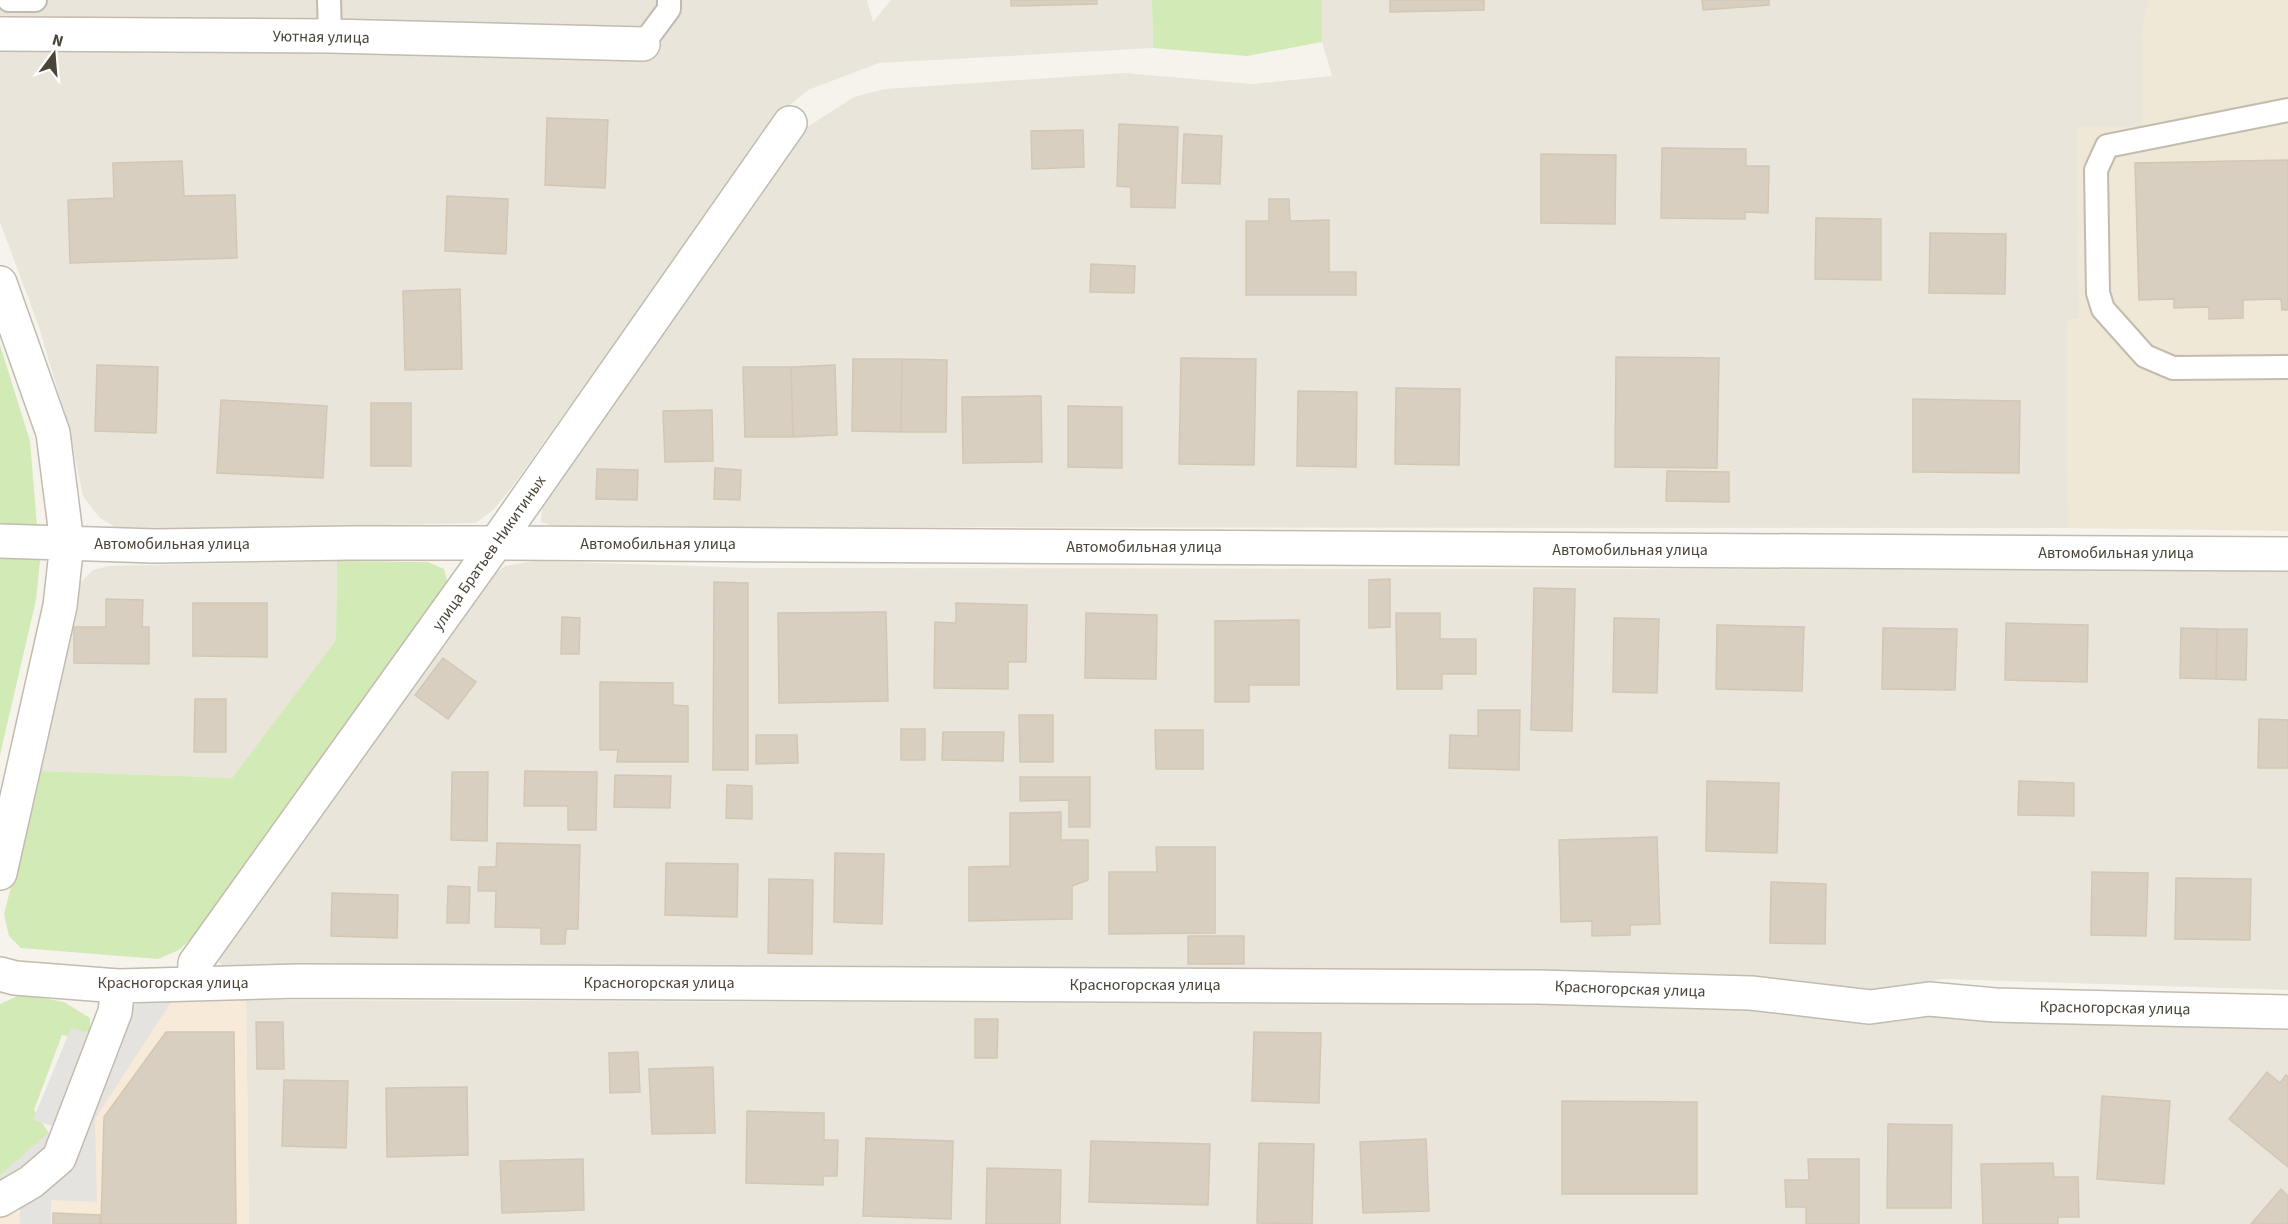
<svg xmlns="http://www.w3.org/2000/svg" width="2288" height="1224" font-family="'Source Sans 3',sans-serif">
<rect width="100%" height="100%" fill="#f6f3ec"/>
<path fill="#eae5da" d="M0,0h867l6,22 18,-22h261l1,48 -274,15 -71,27 -31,26 -265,371 -18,22 -18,14 -355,8 -22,-14 -16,-21 -14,-68 -31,-104 -38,-102z
M1322,0h827l-7,35v92l-65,1 2,191 -12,1 1,208 -1512,-1 -15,-5 1,-16 259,-375 53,-34 31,-8 239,-16 128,11 80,-8 -10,-34z
M337,561l-1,79 -104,138 -191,-7 37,-186 15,-15 16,-4z
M535,561l222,7 1531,2v420l-344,-11 -80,13 -117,-17 -1522,-7 -6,-6 1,-8 265,-372 20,-16z
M246,1000l1494,5 548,22v197h-2039z"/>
<path fill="#f7ead8" d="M169,997l77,3 3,224h-249v-10l24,-3 111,-198z"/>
<path fill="#efe8d6" d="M2149,0h139v531l-220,-3 -1,-208 12,-1 -2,-192 65,-1v-91z"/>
<path fill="#d2eab5" d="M1152,0h170v42l-75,14 -94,-8z
M0,345l30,96 10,120 -4,39 -36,155z
M337,561l91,1 16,7 4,15 -256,354 -13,12 -21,9 -137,-11 -12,-12 -5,-22 37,-143 191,7 104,-138z
M22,994l42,8 26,16 1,22 -29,-5 -28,75 18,28 -52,43v-177z"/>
<path fill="#e5e3e0" d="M145,999l26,3 -76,117 2,83 -46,-2v24h-31v-27l-20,4v-26l55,-48 -22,-7 38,-92 14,4z"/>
<path fill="#d8cfc1" stroke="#d3c7b4" stroke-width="1.5" d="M1011,0h86v4l-86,2z
M1390,0h94v10l-94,2z
M1702,0h67v5l-66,5z
M547,118l61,2 -3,68 -60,-3z
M1119,124l59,3 -3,81 -44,-1v-20l-14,-1z
M1083,130l1,37 -52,2 -1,-38z
M1184,134l38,2 -2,48 -38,-1z
M1662,148l84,1v17h23l-1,47 -23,-1v7l-84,-1z
M1541,154l75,1 -1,69 -74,-1z
M2288,160v150h-6l-1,-11 -38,1v18l-34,1v-12l-35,1v-9l-35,1 -4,-137z
M182,161l2,35 51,-1 2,63 -167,5 -2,-63 46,-2 -1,-35z
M447,196l61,3 -2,55 -61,-3z
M1269,199h20l1,22 39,-1v52h27v23h-110v-74h23z
M1816,218l65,1v61l-66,-1z
M1930,233l76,1 -1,60 -76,-1z
M1091,264l44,2 -1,27 -44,-1z
M460,289l2,80 -57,1 -2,-79z
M1616,357l103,1 -2,110 -102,-1z
M1181,358l75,1 -2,106 -75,-1z
M853,359h49l-1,73 -49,-1z
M902,359l45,1 -1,72h-45z
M97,365l61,2 -2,66 -61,-2z
M835,365l2,70 -44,2 -2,-70z
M743,367h48l2,70h-48z
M1396,388l64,1 -1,76 -64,-1z
M1298,391l59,1 -1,75 -59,-1z
M1041,396l1,66 -79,1 -1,-66z
M1913,399l107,2 -1,72 -106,-1z
M221,400l106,6 -4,72 -106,-5z
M371,403h40v63h-40z
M1068,406l54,1v61l-54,-1z
M712,410l1,51 -48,1 -2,-51z
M715,468l26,2 -1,30 -26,-1z
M597,469l41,1 -1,30 -41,-1z
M1667,471l62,1v30l-63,-1z
M1390,579v48l-21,1v-48z
M714,582l34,1v187h-35z
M1534,588l41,1 -3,142 -41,-1z
M106,599l37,1 -1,27h7v37l-75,-1v-36h32z
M193,603h74v54l-74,-1z
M956,603l71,2 -1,57h-18v27l-74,-1 1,-66 21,1z
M886,612l2,89 -109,2 -1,-90z
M1086,613l71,2 -1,64 -71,-1z
M1396,613h44v26h36v35h-34v15h-45z
M562,617l18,1 -1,36h-18z
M1614,618l45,1 -2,74 -44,-1z
M1299,620v65h-50v17h-34v-81z
M2006,623l82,2 -1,57 -82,-2z
M1717,625l87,2 -2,64 -86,-2z
M1883,628l74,1 -2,61 -73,-1z
M2181,628l36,1 -1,50 -36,-1z
M2217,629h30l-1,51 -30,-1z
M443,658l33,24 -28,37 -33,-24z
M600,682l73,1v22l15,1v56h-71l1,-12h-18z
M195,699h31v53h-32z
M1478,710h42l-1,60 -70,-2 1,-33 28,1z
M1019,715h34v47h-33z
M2259,719l29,1v48h-30z
M901,729h24v31h-24z
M1155,730h48v39h-47z
M943,732h61l-1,29 -61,-1z
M756,735h41l1,28 -42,1z
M525,771l72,1 -1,58h-28v-24h-44z
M452,772h36l-1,69 -36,-1z
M615,775l56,1 -1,32 -56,-1z
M1020,777h70v50h-21v-27l-49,1z
M1707,781l72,2 -2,70 -71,-2z
M2019,781l55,2v33l-56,-1z
M727,785l25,1v33l-26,-1z
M1061,812v28h27v40l-16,6v33l-103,2v-54l41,-1v-53z
M1657,837l3,87 -30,1v10l-38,1v-15l-31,1 -2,-82z
M497,843l83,2 -2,84h-12l-1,15h-24v-16l-46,-1 1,-36h-18l1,-24h17z
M1156,847h59v86l-106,1v-62h48z
M835,853l49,1 -2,70 -48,-2z
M666,863l72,1 -1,53 -72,-2z
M2092,872l56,1 -2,63 -55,-1z
M2176,878l75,1 -1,61 -75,-1z
M769,879l44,1 -1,74 -44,-1z
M1771,882l55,2 -1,60 -55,-1z
M448,886l22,1 -1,36h-22z
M332,893l66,2 -1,43 -66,-2z
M1188,936h56v28h-56z
M975,1019h23l-1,39h-22z
M256,1022h27l1,47h-27z
M166,1032h68l2,192h-135l3,-107z
M1254,1032l67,1 -2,70 -67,-2z
M638,1052l2,40 -30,1 -1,-40z
M713,1067l2,66 -63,1 -3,-65z
M2267,1072l13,11 6,-8 2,1v91l-59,-48z
M284,1080l64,1 -2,67 -64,-2z
M467,1087l1,68 -81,2 -1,-69z
M2102,1096l68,5 -6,83 -67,-5z
M1562,1101l135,1v92h-135z
M747,1111l77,2v27h14l-1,36h-14v9l-77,-2z
M1888,1124l64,1 -1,83h-64z
M866,1138l87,3 -2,78 -88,-3z
M1426,1139l3,72 -66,2 -3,-71z
M1091,1141l119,3 -2,61 -119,-3z
M1259,1143l55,1 -2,80 -55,-1z
M583,1159l1,51 -82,3 -2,-52z
M1808,1159h51v65h-53v-17h-20l-1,-27h24z
M2053,1163l1,14h24l1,40h-21v7h-75l-2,-60z
M987,1168l74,2 -1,54h-74z
M2281,1189l7,7v28h-37z
M53,1213l47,2v9h-47z"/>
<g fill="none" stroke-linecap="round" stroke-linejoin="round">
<g stroke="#c2bbae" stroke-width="26">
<path id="service" d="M9,0h26
M329,0l1,36
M643,44l26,-35v-9
M2288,110l-181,36 -11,24 2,123 5,16 42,47 28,12 115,-1"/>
</g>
<g stroke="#c2bbae" stroke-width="36">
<path id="minor" d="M0,34l330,2 313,8
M0,283l53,150 14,110 -7,63 -60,267
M0,541l155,5 195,-3h146l1792,11
M0,974l15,4 103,8 180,-5 1240,6 213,6 119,14 59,-8 66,6 293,7
M194,984l1,-21 301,-420 294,-420
M0,1200l31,-18 28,-24 56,-146 3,-26"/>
</g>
<use href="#service" stroke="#fff" stroke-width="22"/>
<use href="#minor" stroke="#fff" stroke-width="33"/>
</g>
<g text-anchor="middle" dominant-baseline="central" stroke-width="4.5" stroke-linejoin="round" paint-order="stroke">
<g font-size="16" fill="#4b4439" stroke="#fff">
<text transform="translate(321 37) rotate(1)">Уютная улица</text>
<text x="172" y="544">Автомобильная улица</text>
<text x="658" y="544">Автомобильная улица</text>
<text x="1144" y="547">Автомобильная улица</text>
<text x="1630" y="550">Автомобильная улица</text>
<text transform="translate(489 553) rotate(-55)">улица Братьев Никитиных</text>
<text x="2116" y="553">Автомобильная улица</text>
<text x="173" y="983">Красногорская улица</text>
<text x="659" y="983">Красногорская улица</text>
<text x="1145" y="985">Красногорская улица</text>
<text transform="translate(1630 989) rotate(2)">Красногорская улица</text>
<text transform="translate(2115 1008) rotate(1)">Красногорская улица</text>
</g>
</g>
<g transform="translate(54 54) rotate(16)" stroke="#ffffff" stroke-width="4.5" paint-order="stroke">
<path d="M0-4.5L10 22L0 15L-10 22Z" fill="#4b4439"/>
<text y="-9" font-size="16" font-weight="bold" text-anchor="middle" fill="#4b4439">N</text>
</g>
</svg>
